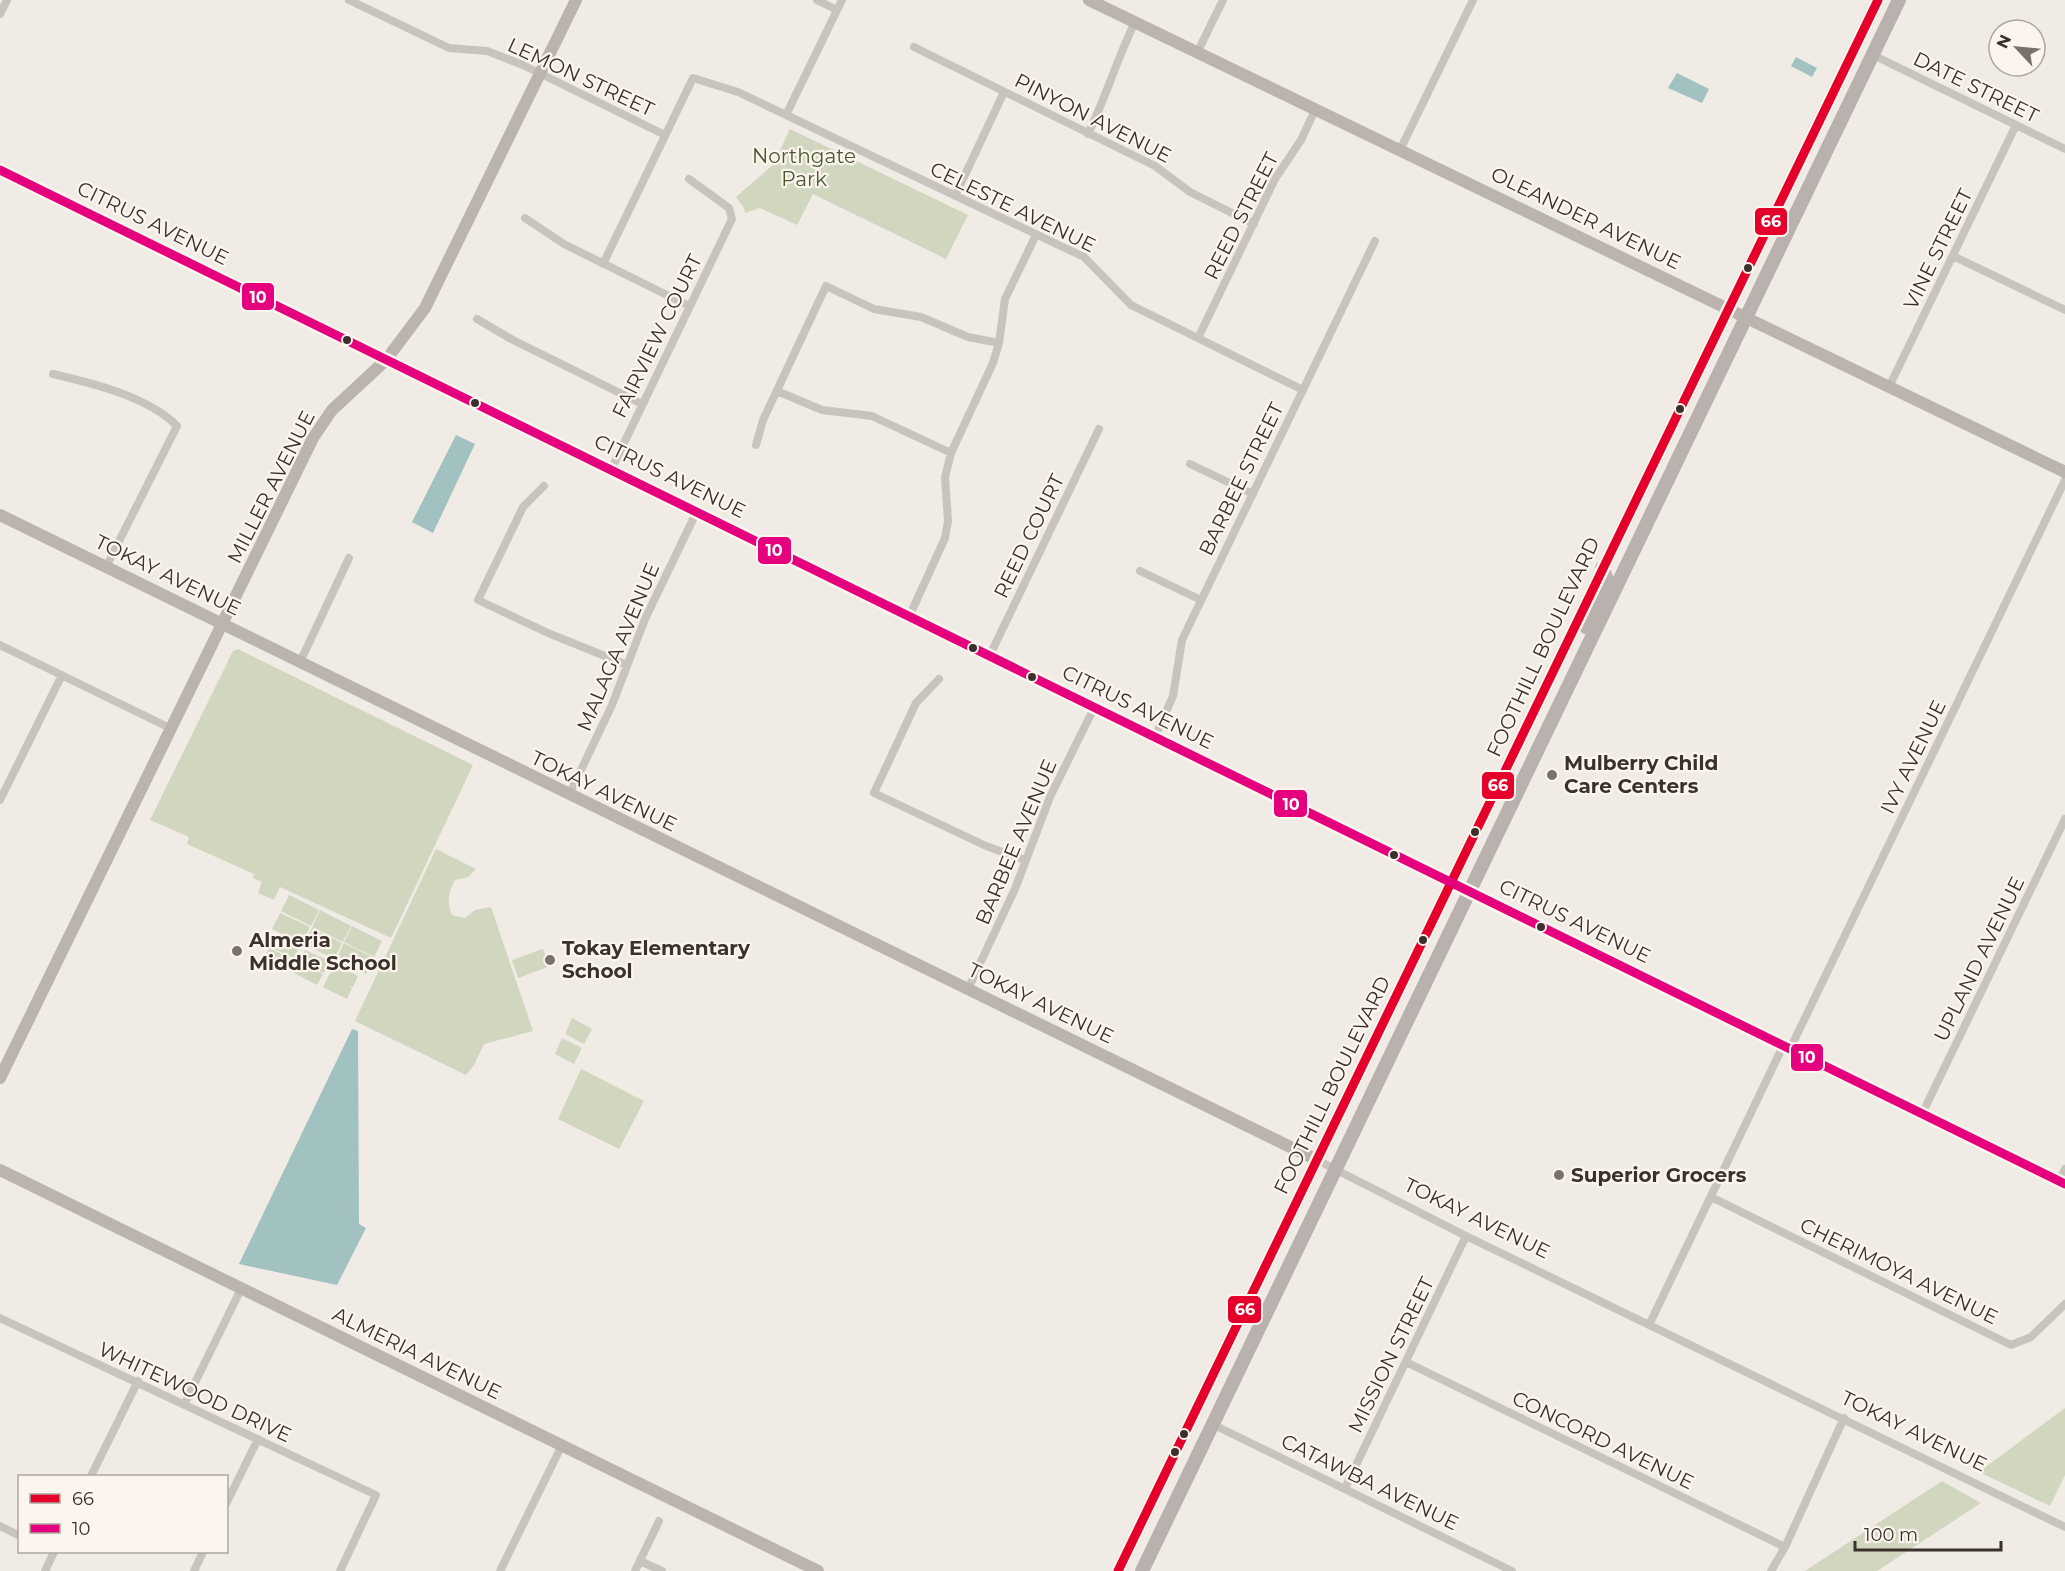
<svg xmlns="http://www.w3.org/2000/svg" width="2065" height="1571" font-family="Montserrat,sans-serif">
<rect width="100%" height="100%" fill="#f0ebe5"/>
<path fill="#d1d6bf" d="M790,129l178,86 -22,44 -133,-65 -16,31 -37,-17 -15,5 -1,-5 -8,-11 37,-32z
M238,649l235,116 -82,173 -111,-51 -6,13 -16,-7 4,-11 -9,-4 1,-4 -67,-30 2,-7 -39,-17 83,-169z
M436,849l40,20 -8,8 -13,3c-7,12 -8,23 -3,35l13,3 10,-8 16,-3 42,124 -49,13 -10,21 -8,10 -111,-54z
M289,895l30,15 -8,16 -30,-15z
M320,910l31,16 -8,16 -31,-15z
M280,913l30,14 -8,16 -30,-14z
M352,926l30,15 -8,16 -30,-15z
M312,928l30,15 -8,16 -30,-15z
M276,936l23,11 -5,11 -24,-11z
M344,943l30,15 -8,16 -30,-14z
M269,948l25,12 -6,11 -24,-12z
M543,949l7,17 -32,12 -6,-18z
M305,950l24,11 -5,12 -25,-12z
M299,962l24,12 -6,11 -23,-12z
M335,964l23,12 -5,11 -5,-1 4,2 -5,11 -24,-12z
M572,1018l20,11 -8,15 -19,-10z
M562,1038l20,10 -8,16 -19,-10z
M581,1069l63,32 -25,48 -61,-30z
M2065,1408v67l-15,31 -71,-34z
M1942,1481l39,22 -104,68h-72z"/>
<path fill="#a1c2c1" d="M1796,57l21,11 -5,9 -21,-11z
M1677,73l32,16 -7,14 -34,-15z
M456,435l19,9 -42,89 -21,-11z
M352,1029l6,2 1,193 7,4 -29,57 -98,-21z"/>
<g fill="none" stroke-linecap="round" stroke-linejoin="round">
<path stroke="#c9c3be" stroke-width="8" d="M349,0l100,48 38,3 36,14 142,70
M817,0l20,10
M0,14l7,-14
M914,47l241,119 35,26 64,32
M1197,53l26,-53
M1873,55l192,94
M786,115l56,-115
M1088,134c18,-37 29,-75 47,-112
M1400,150l73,-150
M955,196l49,-104
M525,218l39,26 125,62
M1953,256l112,54
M603,264l90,-186 45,14 346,165 47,48 172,85
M477,319l34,20 131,65
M1198,338l77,-159 26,-39 14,-30
M53,374c39,9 96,23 124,52l-71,141
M1889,387l127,-262
M777,391l45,19 50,6 79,37
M756,445l7,-25 63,-134 48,23 47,8 47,20 31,6
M1190,464l63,30
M612,468l120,-249 -3,-11 -40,-29
M544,486l-21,21 -45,93 70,33 79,32
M1140,571l61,29
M909,617l36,-79 3,-17 -3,-44 6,-24 42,-90 6,-20 6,-44 31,-64
M0,645l172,84
M989,657l110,-228
M300,662l49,-104
M939,679l-23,24 -42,90 112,53 39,14
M1155,737l18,-41 9,-56 193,-399
M569,795l43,-90 33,-86 52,-108
M0,800l62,-125
M968,989l47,-100 35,-92 44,-89
M1790,1049l275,-569
M1922,1114l143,-295
M1317,1160l149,76 599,291
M2059,1181l6,-12
M1711,1197l300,148 20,-8 34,-33
M0,1318l376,177 -36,76
M1650,1323l133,-277
M1406,1362l379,185
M185,1403l56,-114
M1212,1424l300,147
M91,1476l47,-95
M1345,1488l121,-252
M226,1504l32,-65
M0,1526l20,10
M640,1561l22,10
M45,1571l9,-19
M194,1571l9,-19
M500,1571l62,-126
M635,1571l24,-50
M1771,1571l14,-24 59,-129"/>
<path stroke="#bab3ae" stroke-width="12" d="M1089,0l976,472
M0,170l2065,1014
M0,515l1317,645
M0,1078l313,-640 19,-28 54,-50 39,-52 151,-308
M0,1170l818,401"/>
<path stroke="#b8b1ad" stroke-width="14" d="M1586,627l19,-43 1,-7 -4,-9
M1118,1571l760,-1571
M1142,1571l757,-1571"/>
<g stroke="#fbf5ee" stroke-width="14">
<path id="bus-1" d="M1118,1571l760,-1571"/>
</g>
<g stroke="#fbf5ee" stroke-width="14">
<path id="bus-2" d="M0,170l2065,1014"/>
</g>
<use href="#bus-1" stroke="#e4002b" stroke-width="9"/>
<use href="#bus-2" stroke="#e5007d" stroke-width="9"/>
</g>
<g fill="#3b302b" stroke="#fbf5ee" stroke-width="2">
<circle cx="1748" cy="268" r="5"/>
<circle cx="347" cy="340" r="5"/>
<circle cx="475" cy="403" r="5"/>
<circle cx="1680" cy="409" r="5"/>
<circle cx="973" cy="648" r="5"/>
<circle cx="1032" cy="677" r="5"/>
<circle cx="1475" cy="832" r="5"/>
<circle cx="1394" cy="855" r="5"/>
<circle cx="1541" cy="927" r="5"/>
<circle cx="1423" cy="940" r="5"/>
<circle cx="1184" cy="1434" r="5"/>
<circle cx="1175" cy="1452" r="5"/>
</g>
<g fill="#7a716c" stroke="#fbf5ee" stroke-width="2">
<circle cx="1552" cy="775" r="6"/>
<circle cx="237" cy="951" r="6"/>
<circle cx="550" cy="960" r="6"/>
<circle cx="1559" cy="1175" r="6"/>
</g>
<g text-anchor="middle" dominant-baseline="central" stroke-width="4.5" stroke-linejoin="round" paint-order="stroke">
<g font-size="20" fill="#3b302b" stroke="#fbf5ee">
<text transform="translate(581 77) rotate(25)">LEMON STREET</text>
<text transform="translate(1976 87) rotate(26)">DATE STREET</text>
<text transform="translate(1093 118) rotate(27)">PINYON AVENUE</text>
<text transform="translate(1013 207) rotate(26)">CELESTE AVENUE</text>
<text transform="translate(1241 216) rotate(-63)">REED STREET</text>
<text transform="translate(1586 218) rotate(26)">OLEANDER AVENUE</text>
<text transform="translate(153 223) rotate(26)">CITRUS AVENUE</text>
<text transform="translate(1938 249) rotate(-64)">VINE STREET</text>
<text transform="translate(657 336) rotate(-64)">FAIRVIEW COURT</text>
<text transform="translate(670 476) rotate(26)">CITRUS AVENUE</text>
<text transform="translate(1241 479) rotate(-64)">BARBEE STREET</text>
<text transform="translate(271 487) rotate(-63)">MILLER AVENUE</text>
<text transform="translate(1029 536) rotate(-64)">REED COURT</text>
<text transform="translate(168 575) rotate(26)">TOKAY AVENUE</text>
<text transform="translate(618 647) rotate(-67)">MALAGA AVENUE</text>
<text transform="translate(1543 647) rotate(-65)">FOOTHILL BOULEVARD</text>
<text transform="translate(1138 707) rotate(26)">CITRUS AVENUE</text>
<text transform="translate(1913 757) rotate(-64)">IVY AVENUE</text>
<text transform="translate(604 791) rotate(26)">TOKAY AVENUE</text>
<text transform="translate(1016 842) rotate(-67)">BARBEE AVENUE</text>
<text transform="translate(1575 921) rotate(26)">CITRUS AVENUE</text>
<text transform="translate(1979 959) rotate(-64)">UPLAND AVENUE</text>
<text transform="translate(1041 1003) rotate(26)">TOKAY AVENUE</text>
<text transform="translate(1332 1085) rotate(-64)">FOOTHILL BOULEVARD</text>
<text transform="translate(1477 1218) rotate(26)">TOKAY AVENUE</text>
<text transform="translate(1899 1271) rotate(26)">CHERIMOYA AVENUE</text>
<text transform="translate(417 1353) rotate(26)">ALMERIA AVENUE</text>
<text transform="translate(1391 1355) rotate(-64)">MISSION STREET</text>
<text transform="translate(195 1392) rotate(25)">WHITEWOOD DRIVE</text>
<text transform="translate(1914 1431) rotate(26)">TOKAY AVENUE</text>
<text transform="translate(1603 1440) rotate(26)">CONCORD AVENUE</text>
<text transform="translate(1370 1482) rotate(26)">CATAWBA AVENUE</text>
</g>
<g font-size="20" fill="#4a5a2e" stroke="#fbf5ee">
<text x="804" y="156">Northgate<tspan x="804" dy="23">Park</tspan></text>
</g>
<g font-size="20" font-weight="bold" fill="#3b302b" stroke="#fbf5ee" text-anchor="start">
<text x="1564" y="763">Mulberry Child<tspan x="1564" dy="23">Care Centers</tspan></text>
<text x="249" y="940">Almeria<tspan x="249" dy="23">Middle School</tspan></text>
<text x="562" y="948">Tokay Elementary<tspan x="562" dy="23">School</tspan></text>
<text x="1571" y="1175">Superior Grocers</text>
</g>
</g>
<g stroke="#fbf5ee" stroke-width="2">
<rect x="1754" y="207" width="34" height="29" rx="6" fill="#e4002b"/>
<rect x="241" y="282" width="34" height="29" rx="6" fill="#e5007d"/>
<rect x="757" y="536" width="35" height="29" rx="6" fill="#e5007d"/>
<rect x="1481" y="771" width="34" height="29" rx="6" fill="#e4002b"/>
<rect x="1273" y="789" width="35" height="29" rx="6" fill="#e5007d"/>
<rect x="1790" y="1043" width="34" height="29" rx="6" fill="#e5007d"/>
<rect x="1227" y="1295" width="35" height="29" rx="6" fill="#e4002b"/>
</g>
<g font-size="16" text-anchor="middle" font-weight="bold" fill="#fff">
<text x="1771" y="227">66</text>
<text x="258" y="303">10</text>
<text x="774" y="556">10</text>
<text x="1498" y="791">66</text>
<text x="1291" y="810">10</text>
<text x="1807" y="1063">10</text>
<text x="1245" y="1315">66</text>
</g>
<rect x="18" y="1475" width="210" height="78" fill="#fbf5ee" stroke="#aea6a0" stroke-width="1.5"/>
<rect x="30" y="1494" width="30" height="9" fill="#e4002b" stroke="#aea6a0" stroke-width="1.5"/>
<text x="72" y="1505" font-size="18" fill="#3b302b">66</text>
<rect x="30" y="1524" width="30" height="9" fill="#e5007d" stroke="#aea6a0" stroke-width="1.5"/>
<text x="72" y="1535" font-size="18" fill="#3b302b">10</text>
<g transform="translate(2017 48) rotate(296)"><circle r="28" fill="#fbf5ee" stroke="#aea6a0" stroke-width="1.5"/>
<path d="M0-4.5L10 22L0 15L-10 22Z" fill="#7a716c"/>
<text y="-9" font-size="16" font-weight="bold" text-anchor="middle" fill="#3b302b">N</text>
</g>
<path d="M1855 1541v9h146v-9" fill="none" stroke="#3b302b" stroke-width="3"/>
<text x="1864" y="1541" font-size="18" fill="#3b302b" stroke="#fbf5ee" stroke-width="4.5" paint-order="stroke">100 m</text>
</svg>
